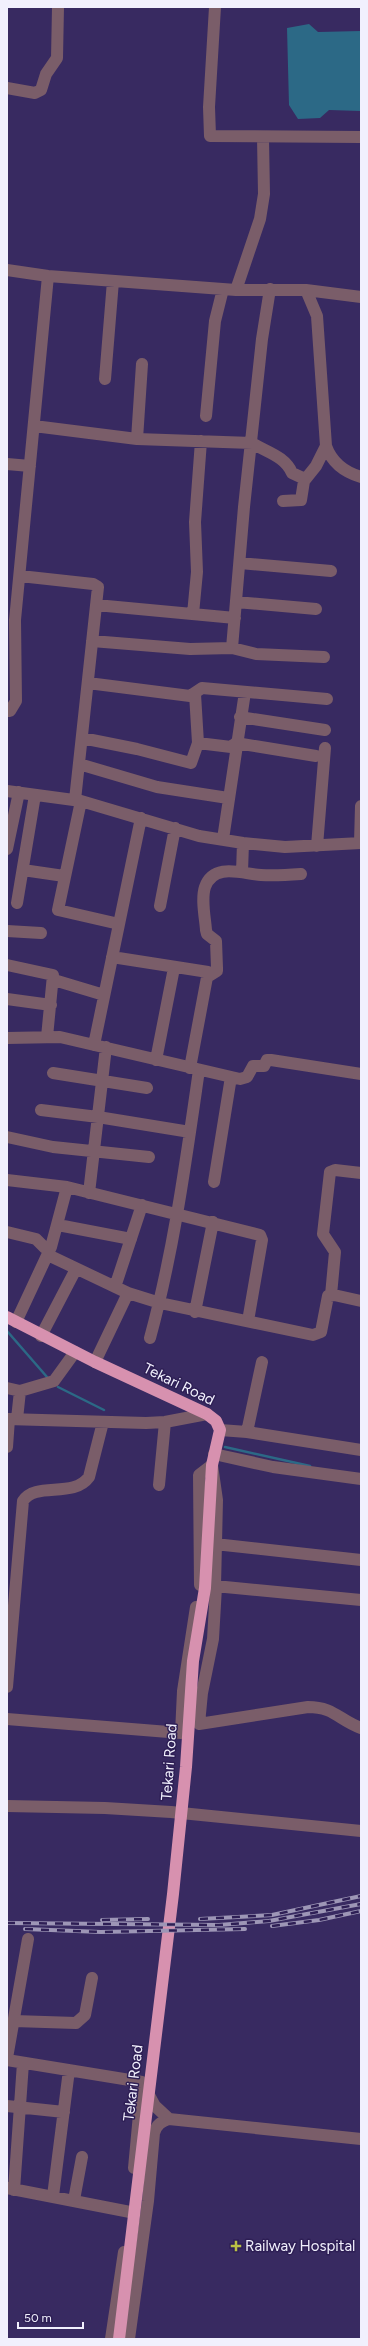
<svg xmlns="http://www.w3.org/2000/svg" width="368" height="2346" font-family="Figtree,sans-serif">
<rect width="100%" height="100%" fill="#382a61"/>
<path fill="#2c6986" d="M309,24l9,8 43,-1v80l-32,-1 -9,8 -22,1 -9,-14 -2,-77z"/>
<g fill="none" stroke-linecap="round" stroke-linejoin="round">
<path stroke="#2c6986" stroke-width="2.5" d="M7,1331l40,46
M58,1387l46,23
M225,1447l85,19"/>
<path stroke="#7a5d69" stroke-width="12" d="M215,7l-6,100 1,29 151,1
M7,88l28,5 6,-3 5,-16 11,-16 1,-51
M7,270l41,6 188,14h70l11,26 9,130c6,17 18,26 35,31
M236,290l24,-71 4,-25 -1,-56
M306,290l55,7
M105,379l8,-98
M206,416l9,-95 8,-32
M34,426l103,13 115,4c14,9 33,13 40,30l13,6
M137,439l5,-75
M7,464l23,2
M283,501l18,-1 3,-19 12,-15 10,-20
M240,563l91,8
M20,576l73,8 5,3 -23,213
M236,602l80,7
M96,605l139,13
M193,614l4,-42 -2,-50 6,-81
M92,641l98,8 42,-1 24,6 68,3
M232,648l12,-141 18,-168 8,-50
M88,683l102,13 12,-8 125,11
M7,711h3l6,-10 -1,-81 33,-344
M240,717l85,13
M82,738l55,11 54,14 7,-20 -3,-49
M198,743l33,4 5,-4 80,13
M79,764l78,23 71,11
M7,791l74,10 118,35 44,7 42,4 76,-4
M81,801l-23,109 61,14
M223,839l22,-147
M360,843l1,-37
M317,846l8,-98
M7,849l12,-57
M23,870l41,6
M242,872l1,-29
M17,903l18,-108
M160,906l15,-78
M7,931l34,2
M112,957l96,15 -18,96
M7,965l46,10 -6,62
M209,976l8,-5v-3l-1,-27 -9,-7 -1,-4c-1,-13 -5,-31 -1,-43 9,-25 38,-13 56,-12 13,1 27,0 40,-1
M54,980l50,15
M7,999l44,6
M7,1038l53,-1 180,42 7,-2 6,-11h11l3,-6h4l90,14
M94,1045l47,-227
M156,1060l18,-92
M53,1073l94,15
M41,1110l57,7 92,15
M7,1137l46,10 96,10
M7,1180l60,7 193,48 2,5 -14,81
M214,1182l17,-105
M89,1193l17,-146
M58,1225l73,14
M7,1232l29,7 9,9 6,-1
M48,1255l80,38 32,10 153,32 8,-3 7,-36 6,-1 27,6
M115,1287l27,-82
M331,1295l4,-43 -12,-18 7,-62 5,-2 26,3
M195,1312l18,-90
M16,1322l35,-75 16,-60
M41,1336l35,-67
M150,1338c24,-88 36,-178 49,-268
M95,1362l33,-69
M7,1388l13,3
M7,1419l139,4 19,-1 42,-8
M17,1419l3,-28 34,-10 21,-29
M220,1430l27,2 114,18
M247,1432l15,-70
M7,1447l2,-28
M214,1454l59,13 88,12
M159,1485l6,-63
M215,1544l146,16
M200,1585l-1,-110 13,-10 5,35 -2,86 146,14
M216,1587l-3,52 -11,54 -3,31 109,-17c26,0 31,13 53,21
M7,1687l16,-186c13,-20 50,-2 66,-24l14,-55
M7,1719l174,14 2,-42 13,-84
M7,1806l98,2 66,4 190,19
M14,2021l62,2 9,-8 7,-37
M7,2058l21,-119
M7,2060l135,22 13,24 14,13
M7,2106l57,6
M134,2168l8,-86
M7,2188l123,24
M14,2190l9,-127
M53,2196l16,-126
M74,2200l8,-43
M111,2339l13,-87
M129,2339l19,-138 6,-68c3,-9 7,-11 15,-14l192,20"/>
<path stroke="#d791af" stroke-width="12" d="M7,1317l88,45 112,52 9,7 4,9 -8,35 -7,123 -12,73 -7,106 -13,127 -54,445"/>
<g stroke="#9d96b6" stroke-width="4">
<path id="rail" d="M200,1919l72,-4 89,-19
M102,1920l46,-1
M7,1923l212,2 50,-4 92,-17
M272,1926l47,-6 42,-9
M25,1929l76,3 144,-3"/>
</g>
<use href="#rail" stroke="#2e1f55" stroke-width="2.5" stroke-dasharray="8" stroke-linecap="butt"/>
</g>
<path fill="#bac045" stroke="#2e1f55" stroke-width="1.5" d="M234 2240h4v4h4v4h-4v4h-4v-4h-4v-4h4z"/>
<g text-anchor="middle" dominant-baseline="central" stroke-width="3" stroke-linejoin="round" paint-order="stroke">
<g font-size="15" fill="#f1f0fd" stroke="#2e1f55">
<text transform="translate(179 1384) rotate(26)">Tekari Road</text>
<text transform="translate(169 1762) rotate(-86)">Tekari Road</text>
<text transform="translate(133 2083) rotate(-83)">Tekari Road</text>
</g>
<g font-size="15" fill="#f1f0fd" stroke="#2e1f55" text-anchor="start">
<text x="245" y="2246">Railway Hospital</text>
</g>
</g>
<rect width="368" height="2346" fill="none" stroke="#f1f0fd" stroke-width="16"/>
<path d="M18 2322v6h65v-6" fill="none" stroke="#f1f0fd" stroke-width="2"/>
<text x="24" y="2322" font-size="12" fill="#f1f0fd" stroke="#2e1f55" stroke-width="3" paint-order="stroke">50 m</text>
</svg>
